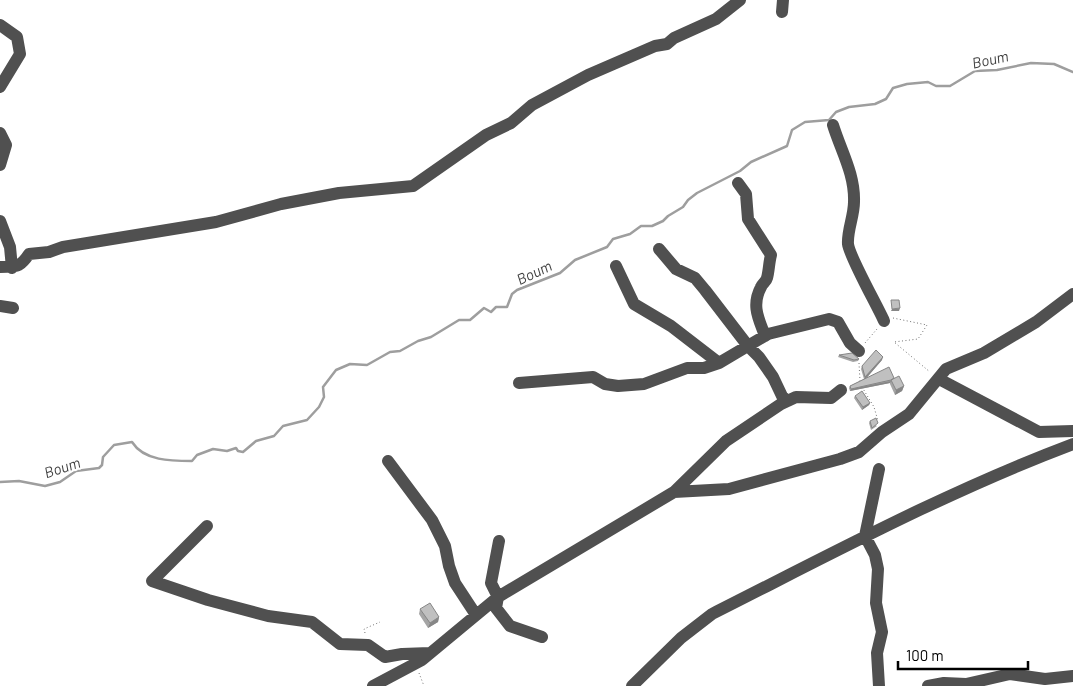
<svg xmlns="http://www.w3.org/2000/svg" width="1073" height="686" font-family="Barlow,sans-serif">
<rect width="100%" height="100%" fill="#fff"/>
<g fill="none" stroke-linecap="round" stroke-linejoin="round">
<path stroke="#9e9e9e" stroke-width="2.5" d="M0,482l19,-1 26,5 15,-4 16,-11 23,-3 3,-3 1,-8 11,-12 18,-3c12,19 39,19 60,19l5,-6 16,-6 14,2 9,-3 2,3 5,1 13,-11 18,-5 9,-10 24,-6 12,-13 5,-10 -1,-10 13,-17 14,-6 17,1 23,-13 10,-1 18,-10 13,-4 28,-17h11l14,-12 7,4 5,-5h11l5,-13 5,-4 43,-17 15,-13 32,-13 6,-8 17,-5 11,-8h11l11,-5 5,-5 15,-9 5,-7 9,-7 43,-22 11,-9 36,-16 5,-16 13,-8 24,-2 7,-8 13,-5 26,-3 11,-5 7,-11 14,-4 21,-2 8,4h14l25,-15 22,-1 34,-7 23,1 19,8"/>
<path stroke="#727272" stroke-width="1" stroke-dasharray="1 2.5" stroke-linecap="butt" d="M893,318l34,7 -9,14 -24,3 36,30
M865,343l12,-14
M859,363l1,18
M862,387l12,20 4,14
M365,633l-1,-4 16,-7
M419,673l5,13"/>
<path stroke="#505050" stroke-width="12" d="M782,12l1,-12
M0,25l17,12 3,17 -20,33
M833,125c8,26 22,49 21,77 0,14 -7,29 -6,42 1,12 30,63 36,77
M0,133l6,12 -6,20
M738,183l8,11 2,25 23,36c-2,7 -2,16 -4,23 -1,4 -5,6 -6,9 -10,19 -2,32 4,49
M0,221l10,26 2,21
M659,249l17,20 19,9 10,12 43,56 11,11 14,20 9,19 5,5
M616,266l18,38 37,22 48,37
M0,267c16,-1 19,2 29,-13l20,-2 14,-5 153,-25 65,-18 58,-11 74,-7 73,-51 25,-12 21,-18 56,-30 67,-29 12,-2 7,-6 42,-19 24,-19
M0,306l13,2
M939,379l100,53 34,-1
M519,383l74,-6 12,7 13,2 26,-2 43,-16h17l15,-5 49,-29 61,-15 9,3 12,21 9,8
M388,461l44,59 13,26 4,20 6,17 21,32
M879,469l-14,67 10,19 3,14 -2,34 6,29 -5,21 2,33
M674,492l52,-51 55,-37 15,-7 35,1 10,-8
M207,526l-55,55 56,19 60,16 44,6 28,22 28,1 17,12 17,-3 28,-1
M499,541l-8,42 7,14 -2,11 14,18 32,11
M373,686l49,-26 76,-63 176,-105 55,-3 111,-30 19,-7 23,-20 27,-18 37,-45 38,-16 52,-31 37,-28
M632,686l49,-48 31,-24c119,-60 236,-123 361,-170
M928,686l16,-3 22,1 44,-10 35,5 28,-3"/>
</g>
<path fill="#a5a5a5" d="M839,355l20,4 -1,2 -5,1 -15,-5z
M882,360l-16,18h28l10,8 -2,5 -7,4 -5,-11v-1l-40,8 -1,-3 1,-2 14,-7 -3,-10 1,-3z
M855,396l15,7 -1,2 -7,5 -8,-12z
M870,421l7,5 -6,4 -2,-7z
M420,609l19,8 -1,5 -10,6 -9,-14z"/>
<path fill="#868686" d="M900,308l-1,3h-8l1,-2z
M883,357l-1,3 -18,21 1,-4z
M891,381l-1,2 -40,8 1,-2z
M904,386l-2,5 -7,4 1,-5z
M870,403l-1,2 -7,5 1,-3z
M439,617l-1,5 -10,6 2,-5z"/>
<path fill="#c0c0c0" stroke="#868686" d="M891,300h8l1,8 -8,1z
M876,350l7,7 -18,20 -3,-11z
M852,353l7,6 -5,1 -15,-5z
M889,367l5,11 -3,2 -40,9 -1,-3z
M899,376l5,10 -8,4 -5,-10z
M862,391l8,12 -7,4 -8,-11z
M876,418l2,5 -6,5 -2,-7z
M430,603l9,14 -9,6 -10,-14z"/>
<g text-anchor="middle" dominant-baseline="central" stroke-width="4" stroke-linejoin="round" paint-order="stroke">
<g font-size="15" font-style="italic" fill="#3f3f3f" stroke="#fff">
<text transform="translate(990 59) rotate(-12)">Boum</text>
<text transform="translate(534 272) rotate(-25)">Boum</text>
<text transform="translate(62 467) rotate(-18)">Boum</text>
</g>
</g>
<path d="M898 661v8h130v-8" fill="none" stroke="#000000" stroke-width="2.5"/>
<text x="906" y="661" font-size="15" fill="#000000" stroke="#ffffff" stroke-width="4" paint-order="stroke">100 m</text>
</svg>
